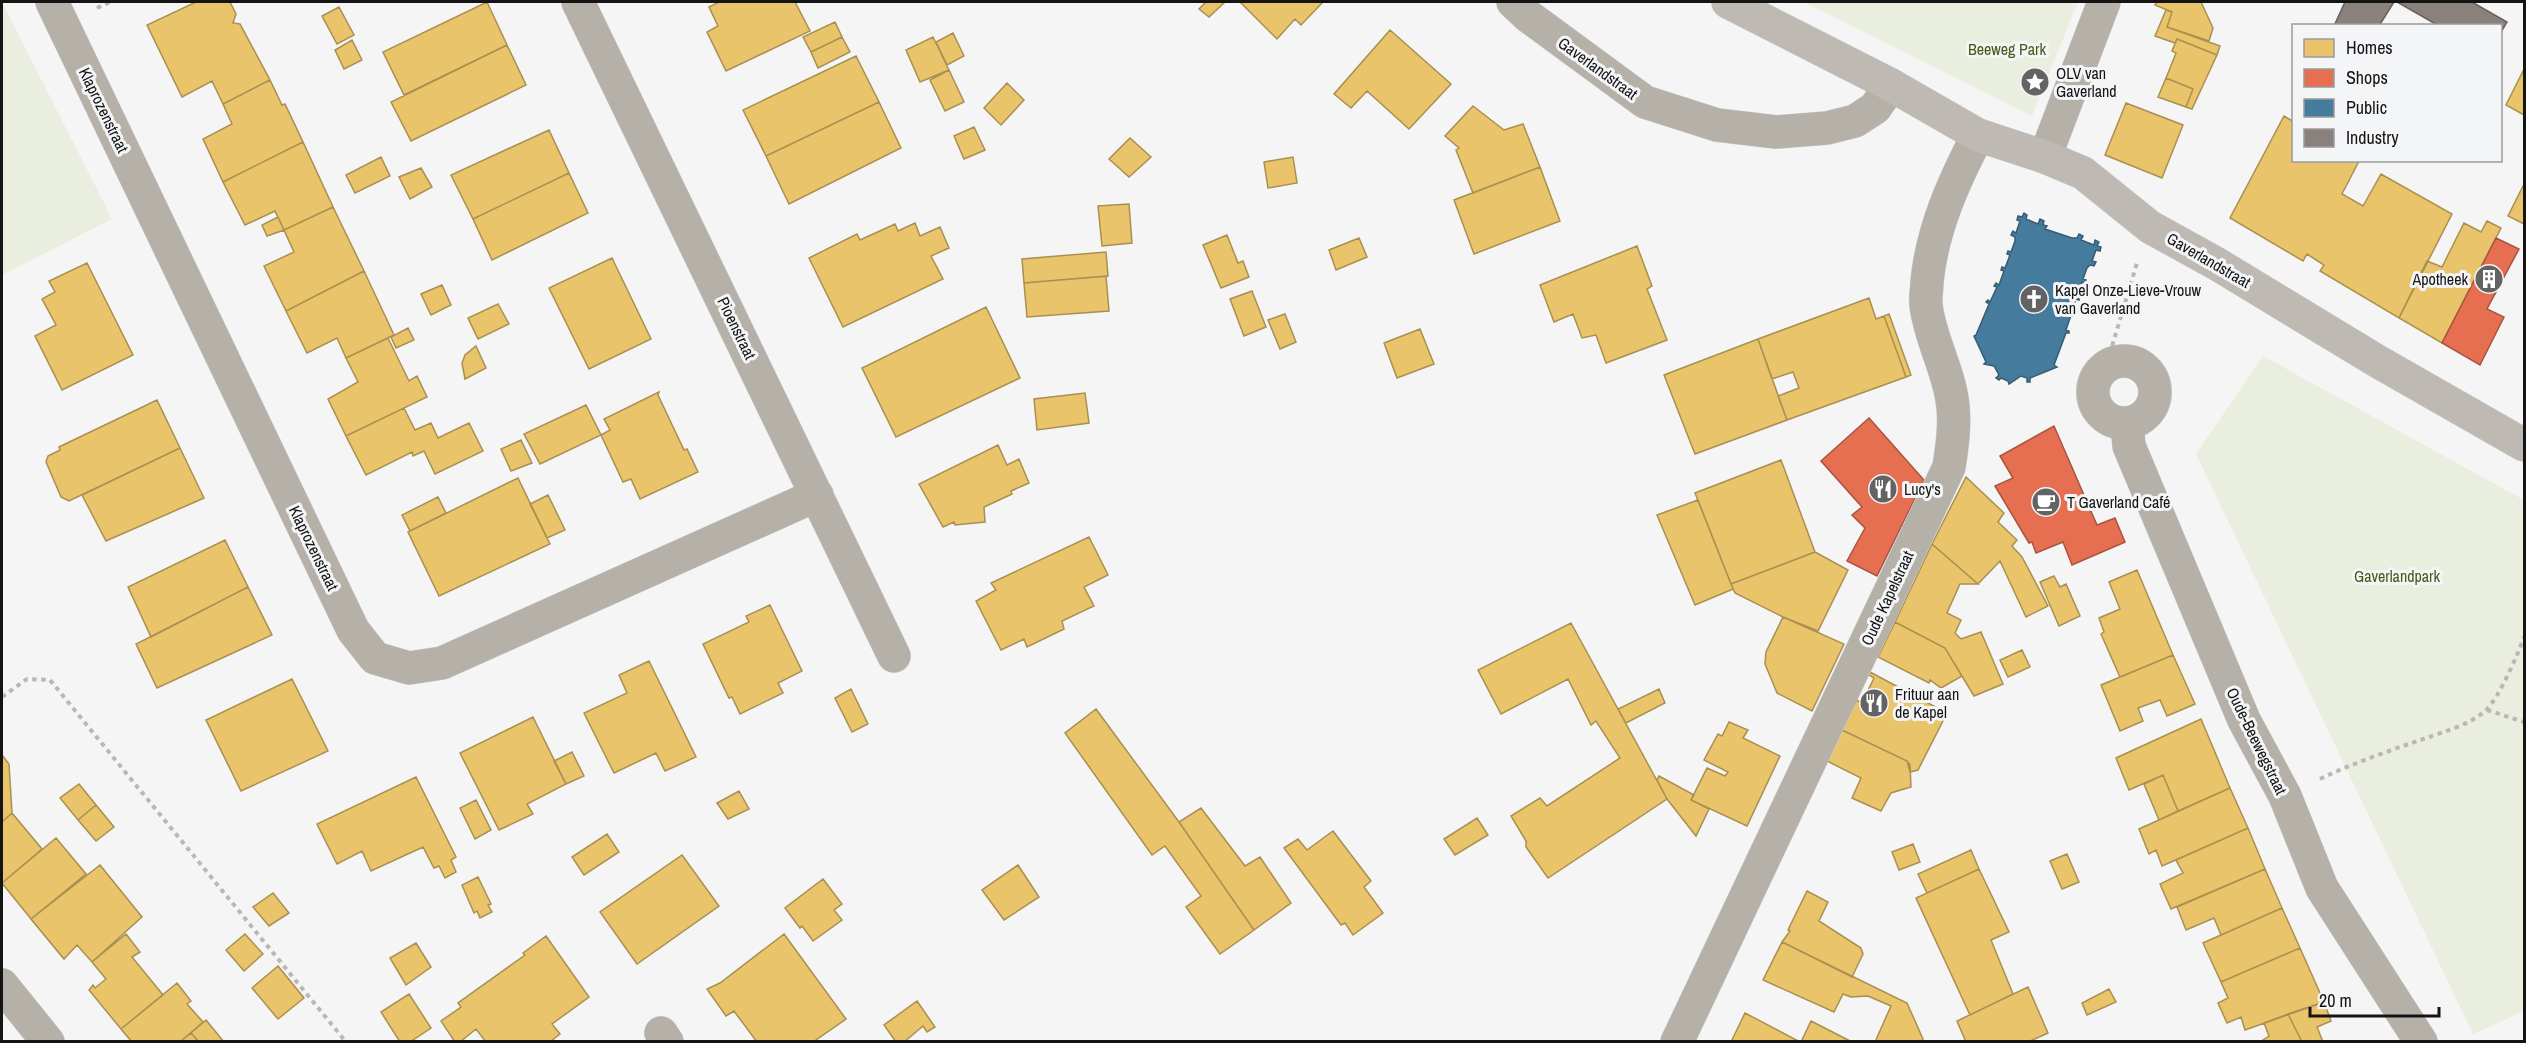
<svg xmlns="http://www.w3.org/2000/svg" width="2526" height="1043" font-family="'Archivo Narrow',sans-serif">
<rect width="100%" height="100%" fill="#f5f5f6"/>
<path fill="#e9eede" d="M2,2l110,217 -110,56z
M1804,2h274l-46,114z
M2263,356l261,144v511l-51,23 -277,-580z"/>
<path fill="#e9c46a" stroke="#a98f50" stroke-width="1.5" d="M196,2h34l6,12 -3,9 7,1 30,56 -47,24 -11,-23 -30,16 -35,-72z
M487,2l20,43 -103,50 -21,-43z
M719,2h76l15,29 -84,40 -19,-39 11,-6 -9,-19z
M1206,2h19l-16,15 -10,-8z
M1240,2h83l-22,23 -6,-6 -18,20z
M2157,2h44l12,26 -4,13 -42,-14 5,-15 -17,-7z
M339,7l15,28 -17,9 -15,-28z
M2166,10l6,2 -5,15 53,19 -3,9 -40,-16 -2,4 -20,-7z
M835,22l7,15 -31,15 -8,-15z
M1390,30l61,54 -42,45 -42,-38 -16,17 -17,-14z
M953,33l11,23 -17,9 -11,-23z
M842,37l8,15 -32,16 -7,-16z
M933,37l16,33 -29,12 -14,-32z
M2177,39l40,16 -25,54 -6,-2 7,-18 -27,-11 10,-25 -4,-2z
M352,40l10,20 -18,9 -9,-19z
M507,45l19,40 -115,56 -20,-39z
M856,56l23,46 -113,54 -23,-46z
M2524,69v46l-18,-10z
M949,70l15,32 -19,9 -15,-31z
M2166,78l27,11 -7,18 -28,-10z
M270,80l12,25 3,-1 18,38 -80,40 -20,-43 29,-15 -9,-20z
M1007,83l17,17 -23,25 -17,-17z
M879,102l22,46 -112,56 -23,-48z
M2126,103l57,22 -21,53 -57,-23z
M1473,106l31,24 19,-6 17,43 -67,26 -17,-43 3,-2 -14,-12z
M2284,116l10,6v38l65,1 -17,33 21,12 18,-32 71,40 -53,104 -79,-47 4,-6 -17,-11 -4,7 -73,-43z
M974,127l11,23 -21,9 -10,-23z
M549,130l20,43 -96,46 -22,-44z
M1130,138l21,19 -22,20 -20,-18z
M303,142l30,65 -49,23 -9,-19 -30,14 -22,-43z
M381,157l9,19 -35,17 -9,-18z
M1293,157l4,26 -29,5 -4,-26z
M1540,167l20,54 -86,33 -20,-54z
M421,168l11,19 -22,12 -11,-22z
M569,173l19,40 -96,47 -19,-41z
M2524,184v40l-16,-8z
M1129,204l3,39 -30,3 -4,-40z
M333,207l31,64 -78,40 -22,-45 30,-14 -10,-22z
M278,217l6,13 -17,6 -5,-11z
M2487,221l14,7 -59,115 -43,-25 28,-57 15,6 22,-44 17,9z
M915,223l5,13 20,-9 9,21 -18,8 12,23 -100,48 -34,-69 48,-24 3,6 35,-16 3,7z
M1227,235l11,28 5,-2 6,16 -28,11 -18,-43z
M1359,238l8,19 -31,13 -7,-20z
M1637,246l15,40 -5,3 20,51 -61,23 -10,-28 -14,3 -9,-24 -19,8 -14,-37z
M1106,252l2,24 -84,7 -2,-24z
M612,258l39,81 -62,30 -40,-81z
M87,263l46,92 -71,35 -27,-54 21,-11 -14,-26 13,-7 -6,-11z
M364,271l30,64 -48,23 -9,-20 -30,15 -21,-42z
M1106,276l3,35 -82,6 -3,-34z
M442,285l9,20 -20,10 -10,-21z
M1252,291l14,36 -22,9 -14,-37z
M1869,298l7,21 8,-3 22,61 -119,43 -9,-24 21,-8 -6,-16 -21,7 -14,-40z
M498,304l11,20 -31,15 -10,-21z
M986,307l34,71 -124,59 -34,-69z
M1285,314l11,28 -16,7 -12,-29z
M1889,314l22,61 -5,2 -22,-61z
M408,328l6,12 -18,8 -5,-11z
M1420,329l14,35 -37,14 -13,-35z
M388,338l21,43 8,-5 10,21 -81,39 -18,-37 30,-17 -12,-24z
M1758,339l29,81 -92,34 -31,-79z
M476,346l10,22 -21,11 -3,-16 3,-8z
M659,392l-1,3 26,55 3,-1 11,23 -58,27 -9,-20 -8,3 -22,-47 9,-5 -6,-11z
M1085,393l4,30 -52,7 -3,-31z
M157,400l23,48 -111,53 -8,-4 -15,-35 2,-6 12,-6 -1,-3z
M586,405l15,30 -61,29 -16,-30z
M404,408l11,22 16,-7 7,15 31,-15 14,28 -48,23 -11,-23 -11,5 -1,-4 -46,23 -20,-39z
M521,440l11,23 -21,8 -10,-22z
M998,445l9,20 12,-6 10,24 -18,8 1,3 -28,13 1,15 -30,3 -1,-3 -11,5 -24,-43z
M180,448l24,50 -98,43 -24,-46z
M1781,460l34,92 -84,32 -36,-91z
M1966,477l38,36 -6,9 19,18 -5,6 10,11 26,49 -22,11 -26,-56 -22,23 -46,-40z
M518,478l32,66 -111,52 -31,-64z
M548,495l17,35 -18,8 -17,-34z
M438,497l8,16 -36,18 -8,-16z
M1698,500l35,89 -38,16 -38,-90z
M1089,537l19,38 -24,12 10,19 -32,15 2,8 -37,18 -3,-8 -23,11 -25,-49 20,-11 -5,-7z
M225,540l23,47 -97,50 -23,-50z
M1932,544l46,40h-18l-13,29 14,7 -6,13 6,6 20,-7 22,52 -29,12 -29,-48 -50,-26z
M1815,552l33,18 -30,61 -35,-14 -48,-24 -4,-9z
M2137,570l36,85 -53,22 -19,-43 3,-2 -5,-14 21,-9 -11,-27z
M2054,576l6,11 6,-3 14,32 -21,10 -19,-44z
M248,587l24,48 -115,53 -21,-44z
M770,605l32,66 -24,12 5,10 -43,21 -8,-17 -3,1 -26,-54 46,-22 -3,-6z
M1783,617l61,27 -32,67 -35,-18 -12,-29 1,-12z
M1895,622l50,26 17,28 -21,12 -11,-8 -1,3 -51,-26z
M1571,623l96,176 -119,79 -22,-31v-6l-15,-25 29,-18 7,8 73,-48 -24,-37 -5,4 -23,-46 -67,35 -23,-44z
M2022,650l8,17 -22,10 -8,-17z
M2173,655l22,49 -28,12 -7,-16 -22,8 5,13 -23,10 -19,-46z
M649,661l47,96 -31,14 -9,-18 -42,20 -30,-60 43,-20 -8,-18z
M1870,672l77,41 -29,57 -8,2 -3,-11 -65,-31 15,-30 5,3 12,-25 -5,-3z
M292,679l36,72 -87,40 -35,-71z
M851,689l17,35 -16,8 -17,-34z
M1659,689l6,14 -39,20 -8,-14z
M1096,709l83,113 75,108 -34,24 -34,-47 15,-11 -36,-50 -13,9 -87,-122z
M533,717l33,67 -39,20 6,10 -34,16 -39,-77z
M2201,719l29,69 -52,23 -15,-36 -34,15 -13,-32z
M1729,722l19,8 -5,8 37,18 -33,70 -56,-26 16,-32 18,8 3,-4 -24,-12 14,-26 4,2z
M1842,730l65,31 3,4 1,22 -20,6 -10,18 -29,-13 9,-20 -34,-17z
M572,752l12,24 -18,8 -12,-23z
M2,755l7,9 3,49 -10,9z
M2163,775l15,36 -19,9 -15,-36z
M1659,776l35,19 -3,5 18,9 -13,27 -29,-37 -10,-19z
M416,777l40,80 -5,3 5,12 -11,6 -6,-12 -5,2 -11,-21 -52,24 -9,-20 -25,13 -20,-40z
M79,784l17,21 -18,15 -18,-22z
M2230,788l18,40 -86,38 -6,-16 -7,4 -10,-25z
M739,791l10,18 -21,10 -11,-16z
M476,800l15,30 -16,9 -15,-31z
M96,805l18,22 -18,14 -18,-21z
M1201,808l44,58 15,-9 31,46 -37,27 -75,-108z
M12,813l30,36 -40,34v-61z
M1477,818l11,17 -33,20 -11,-16z
M2248,828l17,41 -94,40 -11,-25 23,-11 -7,-13z
M1333,831l38,50 -7,6 19,26 -30,22 -8,-12 -4,2 -57,-77 14,-9 9,11z
M607,834l12,18 -35,23 -12,-18z
M56,838l30,36 -55,45 -29,-36z
M1913,844l7,18 -21,8 -7,-18z
M1971,850l8,19 -52,24 -9,-19z
M2067,854l12,28 -17,7 -12,-28z
M682,855l37,51 -82,58 -37,-52z
M100,865l42,52 -50,45 -15,-17 -13,14 -33,-40z
M1018,865l21,32 -35,23 -22,-30z
M1979,869l30,63 -18,8 22,54 -43,21 -54,-117z
M2265,869l17,39 -61,27 -7,-17 -28,12 -9,-23z
M478,877l13,27 -3,1 4,7 -12,6 -3,-7 -3,2 -12,-28z
M823,879l19,25 -8,6 8,10 -29,21 -11,-15 -2,2 -15,-20z
M1807,891l21,11 -9,19 42,27 2,6 -11,23 -70,-35 8,-11 -2,-1z
M273,893l16,20 -20,13 -16,-19z
M2282,908l18,40 -79,34 -18,-39z
M126,934l14,18 -8,5 31,38 -42,34 -32,-39 4,-5 2,3 11,-9 -14,-17z
M245,934l18,20 -19,17 -18,-21z
M784,934l62,85 -33,23h-56l-23,-31 -8,5 -19,-27 13,-6z
M546,936l43,61 -37,27 8,10 -10,8h-64l-10,-13 -16,13h-5l-14,-21 20,-14 -3,-4 67,-48 -2,-2z
M1782,942l125,61 16,36 -1,3h-47l16,-36 -23,-10 -17,1 -8,-3 -9,18 -71,-32z
M416,943l15,24 -25,18 -16,-27z
M2300,948l24,54 -79,28 -4,-13 -14,6 -9,-20 10,-5 -7,-16z
M278,966l26,32 -26,21 -26,-31z
M177,983l14,18 -4,3 16,18 -23,20h-48l-11,-13z
M2028,987l20,46 -20,9h-62l-9,-21z
M2109,989l7,13 -29,13 -5,-12z
M409,994l22,34 -21,14h-10l-19,-30z
M917,1001l18,26 -8,5 -4,-6 -19,16h-8l-12,-17z
M2324,1002l7,19 -14,6 6,15h-21l-14,-28z
M1745,1013l55,29h-69z
M2288,1014l14,28h-42l9,-6 -5,-13z
M206,1020l18,22h-25l-8,-9z
M1811,1021l41,21h-51z
M191,1033l8,9h-19z"/>
<path fill="#e76f51" stroke="#a8543f" stroke-width="1.5" d="M2496,238l23,11 -32,60 17,8 -24,48 -38,-22z
M1869,418l55,62 -47,96 -30,-15 18,-33 -13,-13 10,-8 -41,-46z
M2054,426l43,99 18,-7 10,24 -53,23 -9,-23 -27,11 -4,-11 -3,1 -34,-57 18,-8 -13,-22z"/>
<path fill="#457b9d" stroke="#365c74" stroke-width="1.5" d="M2024,213l3,2 -1,4 12,5 2,-5 4,2 -1,4 4,1 -2,3 27,9h5l2,-4 4,2 -2,4 13,5 1,-5 4,2 -2,4 4,1 -1,4 -4,-1 -4,11 4,1 -2,4 -4,-1 -3,3 -4,11 3,1 -1,3 -3,-1 -5,14 3,1 -1,3 -3,-1 -5,13 3,1 -1,3 -2,-1 -5,15 3,1v2h-3l-12,32 3,2 -27,11v4h-3v-4l-6,-2 -12,8 -1,-3 -7,-3 -2,2 -3,-2 3,-3 -5,-9 -10,-2 2,-2 -12,-26 2,-1 13,-31 -3,-2 2,-2 2,2 7,-15 -3,-1 2,-3 3,2 5,-14 -3,-1 1,-3 3,1 5,-13 -3,-1 1,-3 3,1 4,-11v-4l-4,-2 2,-4 3,2 4,-12 -3,-1 1,-4 4,1z"/>
<path fill="#8a817c" stroke="#67605d" stroke-width="1.5" d="M2345,2h49l-15,24h-45z
M2397,2h75l35,20 -7,12v-8h-61z"/>
<g fill="none" stroke-linecap="round" stroke-linejoin="round">
<g stroke="#d1d1d2" stroke-width="34">
<path id="street" d="M52,2l301,628 22,28 34,10 33,-5 375,-168
M578,2l316,654
M1513,2l15,14 117,86 72,23 59,7 51,-4 28,-7 20,-13 16,-23
M2045,157l59,-155
M2093 392a31 31 0 1 1 62 0a31 31 0 1 1-62 0Z
M2127,424l2,22 115,274 41,76 37,92 99,154
M2,985l46,57
M661,1033l6,9
M1677,1042l272,-575c3,-20 6,-40 4,-60 -3,-35 -23,-67 -27,-102 -1,-8 1,-16 1,-23 5,-53 27,-101 51,-147"/>
</g>
<g stroke="#d1d1d2" stroke-width="34">
<path id="secondary" d="M1728,2l163,83 87,50 67,22 38,16 67,54 67,37 160,97 147,84"/>
</g>
<path stroke="#bbb8b3" stroke-width="4" stroke-dasharray="4.5 4.5" stroke-linecap="butt" d="M97,8l13,-6
M2107,363l30,-100
M2,697l25,-18 23,1 296,362
M2487,710l37,12
M2320,779c33,-16 69,-28 103,-40 20,-7 47,-14 63,-29 13,-12 32,-56 38,-73"/>
<use href="#street" stroke="#b5b0a8" stroke-width="33"/>
<use href="#secondary" stroke="#beb9b2" stroke-width="33"/>
</g>
<defs>
<g id="sight-disc" transform="scale(1.5)"><circle r="9.5" fill="#636364" stroke="#f4f5f7"/><path d="M0-6L1.8-2.2L6-1.7L2.9 1.2L3.7 5.4L0 3.3L-3.7 5.4L-2.9 1.2L-6-1.7L-1.8-2.2Z" fill="#fff"/></g>
<g id="building-disc" transform="scale(1.5)"><circle r="9.5" fill="#636364" stroke="#f4f5f7"/><path d="M-4-6H4V6H1V3H-1V6H-4ZM-2.5-4.3h1.7v1.8h-1.7ZM.8-4.3h1.7v1.8H.8ZM-2.5-1h1.7V.8h-1.7ZM.8-1h1.7V.8H.8Z" fill="#fff"/></g>
<g id="church-disc" transform="scale(1.5)"><circle r="9.5" fill="#636364" stroke="#f4f5f7"/><path d="M-1.2-6h2.4v3.5h3.3v2.4h-3.3V6h-2.4V-.1h-3.3v-2.4h3.3Z" fill="#fff"/></g>
<g id="restaurant-disc" transform="scale(1.5)"><circle r="9.5" fill="#636364" stroke="#f4f5f7"/><path d="M-5-6h1v4h1v-4h1v4h1v-4h1v5L-1.5 .5V6h-2V.5L-5-1ZM5-6V6H3V1.5H1.5Q1.5-4 5-6Z" fill="#fff"/></g>
<g id="cafe-disc" transform="scale(1.5)"><circle r="9.5" fill="#636364" stroke="#f4f5f7"/><path d="M-5.5-4.5H6V0H3Q3 3.5 0 3.5H-2.5Q-5.5 3.5-5.5 0ZM3-3.2v2h1.7v-2ZM-6 4.5H4V6H-6Z" fill="#fff"/></g>
</defs>
<g fill-rule="evenodd">
<use href="#sight-disc" x="2035" y="82"/>
<use href="#building-disc" x="2489" y="279"/>
<use href="#church-disc" x="2034" y="299"/>
<use href="#restaurant-disc" x="1883" y="489"/>
<use href="#cafe-disc" x="2046" y="502"/>
<use href="#restaurant-disc" x="1874" y="703"/>
</g>
<g text-anchor="middle" dominant-baseline="central" stroke-width="6" stroke-linejoin="round" paint-order="stroke">
<g font-size="16" fill="#485915" stroke="#f4f5f7">
<text x="2007" y="49">Beeweg Park</text>
<text x="2397" y="576">Gaverlandpark</text>
</g>
<g font-size="16" fill="#141415" stroke="#f4f5f7">
<text transform="translate(1598 68) rotate(36)">Gaverlandstraat</text>
<text transform="translate(104 110) rotate(64)">Klaprozenstraat</text>
<text transform="translate(2209 260) rotate(30)">Gaverlandstraat</text>
<text transform="translate(737 328) rotate(64)">Pioenstraat</text>
<text transform="translate(314 548) rotate(64)">Klaprozenstraat</text>
<text transform="translate(1887 598) rotate(-65)">Oude Kapelstraat</text>
<text transform="translate(2257 741) rotate(64)">Oude-Beewegstraat</text>
</g>
<g font-size="16" fill="#141415" stroke="#f4f5f7" text-anchor="start">
<text x="2056" y="73">OLV van<tspan x="2056" dy="18">Gaverland</tspan></text>
<text x="2468" y="279" text-anchor="end">Apotheek</text>
<text x="2055" y="290">Kapel Onze-Lieve-Vrouw<tspan x="2055" dy="18">van Gaverland</tspan></text>
<text x="1904" y="489">Lucy's</text>
<text x="2067" y="502">T Gaverland Café</text>
<text x="1895" y="694">Frituur aan<tspan x="1895" dy="18">de Kapel</tspan></text>
</g>
</g>
<rect width="2526" height="1043" fill="none" stroke="#141415" stroke-width="6"/>
<rect x="2292" y="24" width="210" height="138" fill="#f4f5f7" stroke="#9a9b9d" stroke-width="1.5"/>
<rect x="2304" y="39" width="30" height="18" fill="#e9c46a" stroke="#9a9b9d" stroke-width="1.5"/>
<text x="2346" y="54" font-size="18" fill="#141415">Homes</text>
<rect x="2304" y="69" width="30" height="18" fill="#e76f51" stroke="#9a9b9d" stroke-width="1.5"/>
<text x="2346" y="84" font-size="18" fill="#141415">Shops</text>
<rect x="2304" y="99" width="30" height="18" fill="#457b9d" stroke="#9a9b9d" stroke-width="1.5"/>
<text x="2346" y="114" font-size="18" fill="#141415">Public</text>
<rect x="2304" y="129" width="30" height="18" fill="#8a817c" stroke="#9a9b9d" stroke-width="1.5"/>
<text x="2346" y="144" font-size="18" fill="#141415">Industry</text>
<path d="M2310 1007v9h129v-9" fill="none" stroke="#141415" stroke-width="3"/>
<text x="2319" y="1007" font-size="18" fill="#141415" stroke="#f4f5f7" stroke-width="4.5" paint-order="stroke">20 m</text>
</svg>
